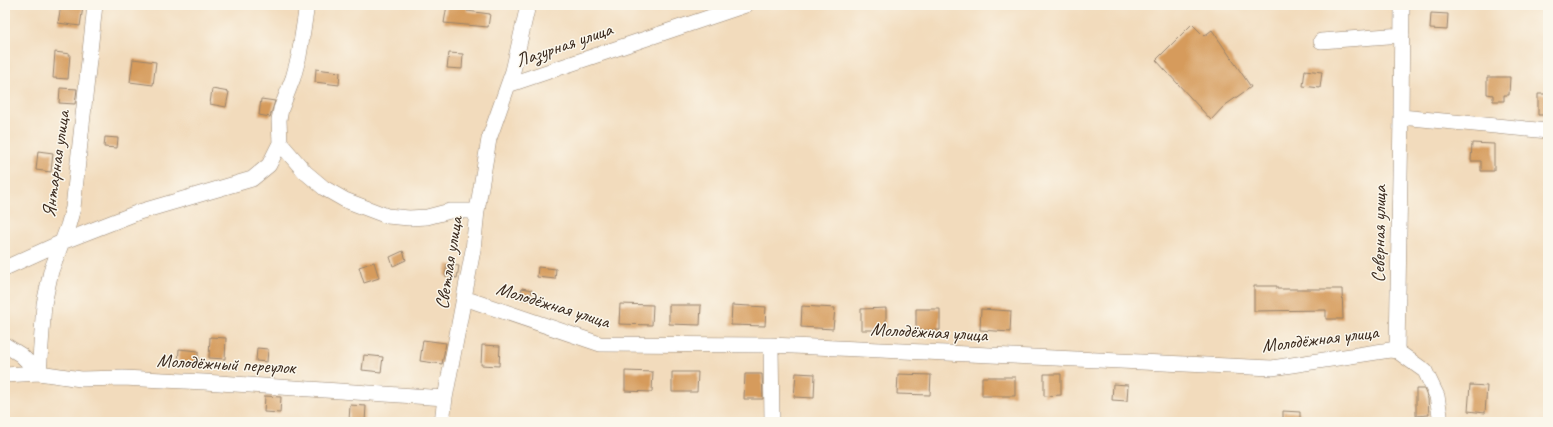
<svg xmlns="http://www.w3.org/2000/svg" width="1553" height="427" font-family="Caveat,sans-serif">
<rect width="100%" height="100%" fill="#fbf7ec"/>
<filter id="ink" filterUnits="userSpaceOnUse"><feTurbulence type="fractalNoise" baseFrequency=".025" numOctaves="2"/><feDisplacementMap in="SourceGraphic" scale="8" xChannelSelector="R" yChannelSelector="G"/><feConvolveMatrix kernelMatrix="1 2 1 2 8 2 1 2 1" color-interpolation-filters="sRGB"/></filter>
<filter id="wash" filterUnits="userSpaceOnUse"><feTurbulence type="fractalNoise" baseFrequency=".012" numOctaves="4" result="noise"/><feDisplacementMap in="SourceGraphic" scale="16" xChannelSelector="R" yChannelSelector="G"/><feGaussianBlur stdDeviation="0.9" result="paint"/><feColorMatrix in="noise" values="0 0 0 0 0 0 0 0 0 0 0 0 0 0 0 0 0 1.4 0 .05"/><feComposite in="paint" operator="in"/></filter>
<g filter="url(#wash)">
<rect width="100%" height="100%" fill="#f2dbbc"/>
<g id="blocks">
<path fill="#d69b5b" d="M61,5l22,2 -3,19 -22,-3z
M447,5h21l-1,6 23,3 -2,13 -44,-4z
M1431,13l17,1 -1,16 -17,-1z
M1192,24l12,12 8,-6 39,57 -27,19 -13,14 -55,-60z
M55,52l15,2 -2,25 -15,-1z
M449,53l14,1 -1,15 -15,-1z
M133,59l23,3 -3,23 -23,-3z
M316,69l24,3 -1,13 -24,-3z
M1305,70l17,2 -2,16 -17,-2z
M1487,77h23l-1,18h-5v6h-11v-6l-6,-1z
M60,88l17,1 -2,15 -16,-1z
M212,89l17,3 -3,15 -16,-3z
M1538,94h10v21h-10z
M261,99l14,2 -5,16 -11,-2z
M105,137l13,1 -1,10 -13,-1z
M1472,143l22,1v27h-13v-10h-10z
M38,151l15,2 -2,19 -15,-2z
M403,251l3,9 -13,6 -3,-9z
M374,262l5,16 -15,5 -5,-16z
M447,264l12,2 -2,12 -12,-2z
M538,267l18,2 -1,10 -18,-2z
M1254,286h23v3h65l1,30h-17v-9l-72,1z
M522,288l10,2 -2,10 -10,-2z
M620,304l33,1 -1,20 -33,-1z
M669,305h32l-1,20 -31,-1z
M732,305l34,2 -1,19 -34,-1z
M802,306l33,2 -2,21 -32,-2z
M886,308v22h-25v-21z
M916,309h24v21h-24z
M981,309l30,2 -1,21 -30,-2z
M210,337l16,1 -1,21 -16,-1z
M423,340l23,3 -4,21 -22,-3z
M482,345l18,1 -1,20 -18,-1z
M257,348l11,1 -1,13 -11,-1z
M179,349l19,2v16l-20,-2z
M364,355l19,2 -2,15 -19,-2z
M625,371l28,1 -1,20 -27,-1z
M672,372h26l-1,20h-25z
M796,373l19,1 -1,24 -20,-1z
M745,374h17l1,25h-19z
M898,374l33,1 -1,20 -33,-1z
M1044,374h17v21l-17,1z
M982,377h33v19h-33z
M1113,384l15,1 -1,16 -15,-1z
M1470,385l17,1 -2,27 -17,-2z
M1416,389h8l4,10 1,16 -13,1z
M265,396l16,1 -1,16 -16,-1z
M350,405l16,1 -1,16 -16,-1z
M1283,411l17,1v10h-17z"/>
</g>
</g>
<g filter="url(#ink)">
<use href="#blocks" fill-opacity="0" stroke="#96826d" stroke-width="1"/>
<g fill="none" stroke-linecap="round" stroke-linejoin="round">
<g stroke="#96826d" stroke-width="16">
<path id="minor" d="M307,5l-8,51 -6,22 -12,31 -2,11 1,23 25,29 19,16 21,12 42,16 22,2 18,-1 23,-6h27
M1321,41l81,-6
M508,85l238,-80
M1401,117l1,-112
M5,268l57,-26 77,-30 113,-33 17,-14 11,-22
M464,298l136,46 171,1 501,23 118,-18 7,1 28,20 12,25 4,26
M5,345l16,10 18,18
M771,345l1,77
M1397,351l4,-234 147,14
M39,373l5,-69 7,-33 17,-45 5,-18 22,-203
M5,375l34,-2 42,6 42,-1 81,4 241,16
M442,422l3,-24 28,-148 4,-39 12,-72 24,-68 15,-66"/>
</g>
<use href="#minor" stroke="#fff" stroke-width="15"/>
</g>
</g>
<g text-anchor="middle" dominant-baseline="central" stroke-width="3" stroke-linejoin="round" paint-order="stroke">
<g font-size="19" fill="#3b2a1e" stroke="#fbf7ec">
<text transform="translate(564 45) rotate(-19)">Лазурная улица</text>
<text transform="translate(56 164) rotate(-82)">Янтарная улица</text>
<text transform="translate(1379 234) rotate(-89)">Северная улица</text>
<text transform="translate(449 263) rotate(-81)">Светлая улица</text>
<text transform="translate(553 305) rotate(17)">Молодёжная улица</text>
<text transform="translate(929 332) rotate(3)">Молодёжная улица</text>
<text transform="translate(1320 339) rotate(-7)">Молодёжная улица</text>
<text transform="translate(226 364) rotate(3)">Молодёжный переулок</text>
</g>
</g>
<rect width="1553" height="427" fill="none" stroke="#fbf7ec" stroke-width="20"/>
</svg>
